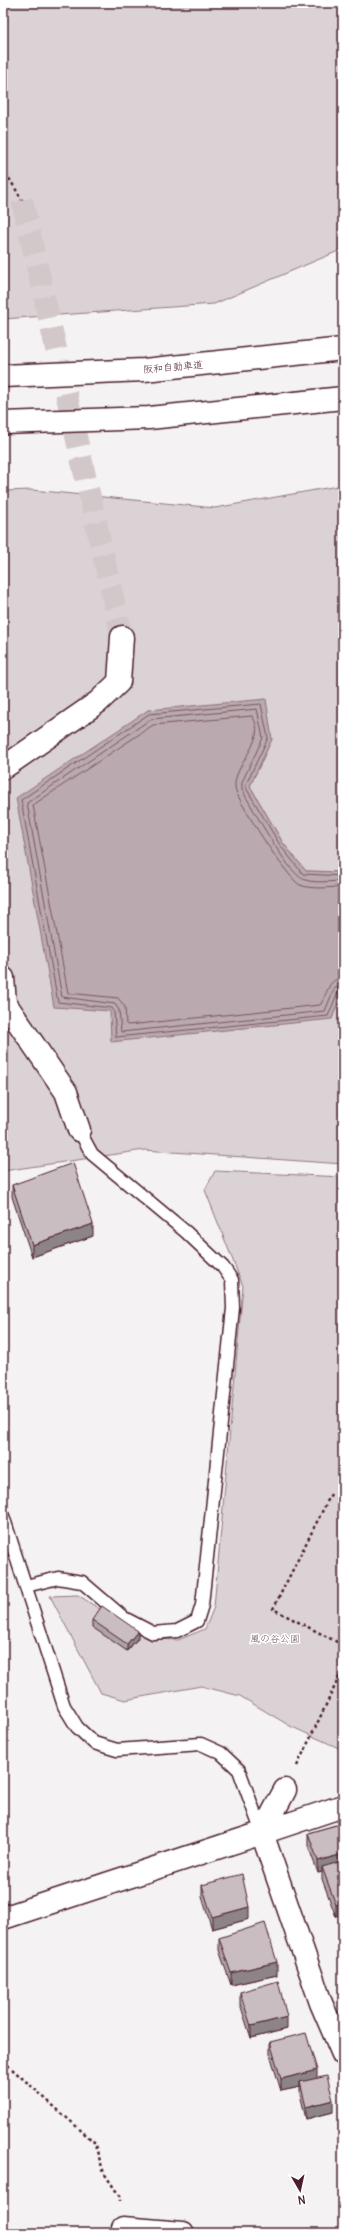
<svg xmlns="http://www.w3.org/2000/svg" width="346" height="2236" font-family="Delius,'Klee One',sans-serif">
<rect width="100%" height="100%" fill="#f4f2f2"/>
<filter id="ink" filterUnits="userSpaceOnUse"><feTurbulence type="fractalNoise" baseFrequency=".025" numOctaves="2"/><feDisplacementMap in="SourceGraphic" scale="8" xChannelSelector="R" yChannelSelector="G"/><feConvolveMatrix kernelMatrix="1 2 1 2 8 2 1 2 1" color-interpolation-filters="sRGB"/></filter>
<g filter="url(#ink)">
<path fill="#dbd2d5" stroke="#927880" d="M3,3h340v246l-129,55 -211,15z
M343,485v387l-37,-1 -23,-28 -33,-57 22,-47 -124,-29 184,309 11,-31v176l-199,-14 -141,21v-680l29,-1 183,18z
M215,1171l128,6v572h-2l-51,-23 -50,-30 -39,-10 -76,14 -24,-7 -51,-97 28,-1 43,28 32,16 25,1 27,-11 9,-22 29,-321 -38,-96z"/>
<path fill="#baa9ae" stroke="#8d727a" d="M266,699l6,40 -22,47 33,57 23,28 37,1v116l-11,31 -221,23 -1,-31 -56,-4 -38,-209 132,-88z"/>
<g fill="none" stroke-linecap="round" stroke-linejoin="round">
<path stroke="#77565f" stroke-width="1" d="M343,876l-40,-2 -23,-29 -34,-57v-4l22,-46 -7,-34 -112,10 -128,86 37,202 54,6 2,4 2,25 212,-21 10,-24 5,-3
M343,881c-11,0 -30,3 -40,-2 -16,-7 -51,-72 -61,-89v-8l21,-44 -6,-29 -106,10 -124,84 35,194 53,7 4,6 2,22 204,-21 9,-22 9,-5
M343,887c-12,0 -31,3 -43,-2 -12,-6 -64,-85 -65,-98 -2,-23 34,-47 17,-71l-99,9 -120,80 35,188 50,5 7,9 1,17 2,1 192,-20c8,-10 6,-26 23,-27"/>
<path stroke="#d2c8ca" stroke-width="22" stroke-dasharray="22 11" stroke-linecap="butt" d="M22,200l100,437"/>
<g stroke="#4a1f2b" stroke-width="15">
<path id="service" d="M3,1516l61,190 13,21 17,16 23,7 84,-6 20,9 18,17 23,63
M26,1586l32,-8 24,4 42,36 29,15 24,-2 20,-10 5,-16 31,-297 -1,-28 -9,-13 -37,-35 -94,-78 -13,-24"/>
</g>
<g stroke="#4a1f2b" stroke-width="25">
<path id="minor" d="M3,768l95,-66 21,-20 3,-45
M3,978l2,25 61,89 13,38
M262,1833l81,-27
M262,1833l23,-43
M3,1918l259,-85 59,170 22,51
M123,2228l60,5"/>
</g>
<g stroke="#4a1f2b" stroke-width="25">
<path id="motorway" d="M3,376l141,-6 199,-21
M3,423l146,-5 194,-20"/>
</g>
<path stroke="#4a1f2b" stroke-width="2.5" stroke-dasharray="3 3" stroke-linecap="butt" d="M3,168l19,32
M331,1494l-58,115 70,36
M297,1766l46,-97
M3,2061l91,81 10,31 16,24v4"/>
<use href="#service" stroke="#fff" stroke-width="12"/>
<use href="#minor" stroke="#fff" stroke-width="22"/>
<use href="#motorway" stroke="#fff" stroke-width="22"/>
</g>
<path fill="#aea3a6" stroke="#4a1f2b" d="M12,1185l81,51 -61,21 -20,-60z
M92,1620l46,18 -11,13 -35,-24z
M343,1823l-7,94 -14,-38v-7l-4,1 -10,-27v-13z
M202,1885l47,34 -37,10 -10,-32z
M343,1922v20l-2,-7v-12z
M219,1938l58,37 -46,10 -12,-35z
M240,1992l47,37 -36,9 -11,-34z
M270,2042l47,36 16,34 -27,7 -6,-25v-7l-19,4 -11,-37z"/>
<path fill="#8d8487" stroke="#4a1f2b" d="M93,1224v12l-61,21v-12z
M138,1631v7l-11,13v-7z
M343,1854v12l-21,1v5l-4,1v-12z
M343,1903v12l-7,2v-12z
M249,1907v12l-37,10v-12z
M277,1962v13l-46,10v-12z
M287,2017v12l-36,9v-12z
M317,2070v12h-17v5l-19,4v-12z
M333,2100v12l-27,7v-12z"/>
<path fill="#cabdc1" stroke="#4a1f2b" d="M73,1163l20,61 -61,21 -20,-60z
M102,1606l36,25 -11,13 -35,-24z
M343,1823v31l-25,7 -10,-28z
M343,1861v42l-7,2 -14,-38z
M242,1874l7,33 -37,10 -10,-32z
M343,1922v8l-2,-7z
M265,1923l12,39 -46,11 -12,-35z
M278,1981l9,36 -36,9 -11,-34z
M306,2033l11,37 -36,9 -11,-37z
M327,2076l6,24 -27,7 -6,-25z"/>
</g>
<g text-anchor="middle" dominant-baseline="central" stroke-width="3" stroke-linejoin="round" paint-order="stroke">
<g font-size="10" fill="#4a1f2b" stroke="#fff">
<text transform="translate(173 367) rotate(-5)">阪和自動車道</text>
</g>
<g font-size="10" fill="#6e4c56" stroke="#fff">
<text x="275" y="1638">風の谷公園</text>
</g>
</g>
<rect width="346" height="2236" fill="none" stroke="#fff" stroke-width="16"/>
<rect x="8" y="8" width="330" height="2220" fill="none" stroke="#4a1f2b" stroke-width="1.5" filter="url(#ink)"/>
<g transform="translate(300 2190) rotate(171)" stroke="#ffffff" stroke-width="3" paint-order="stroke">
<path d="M0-3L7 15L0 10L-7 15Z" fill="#4a1f2b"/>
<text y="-6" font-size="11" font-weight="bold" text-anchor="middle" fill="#4a1f2b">N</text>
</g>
</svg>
